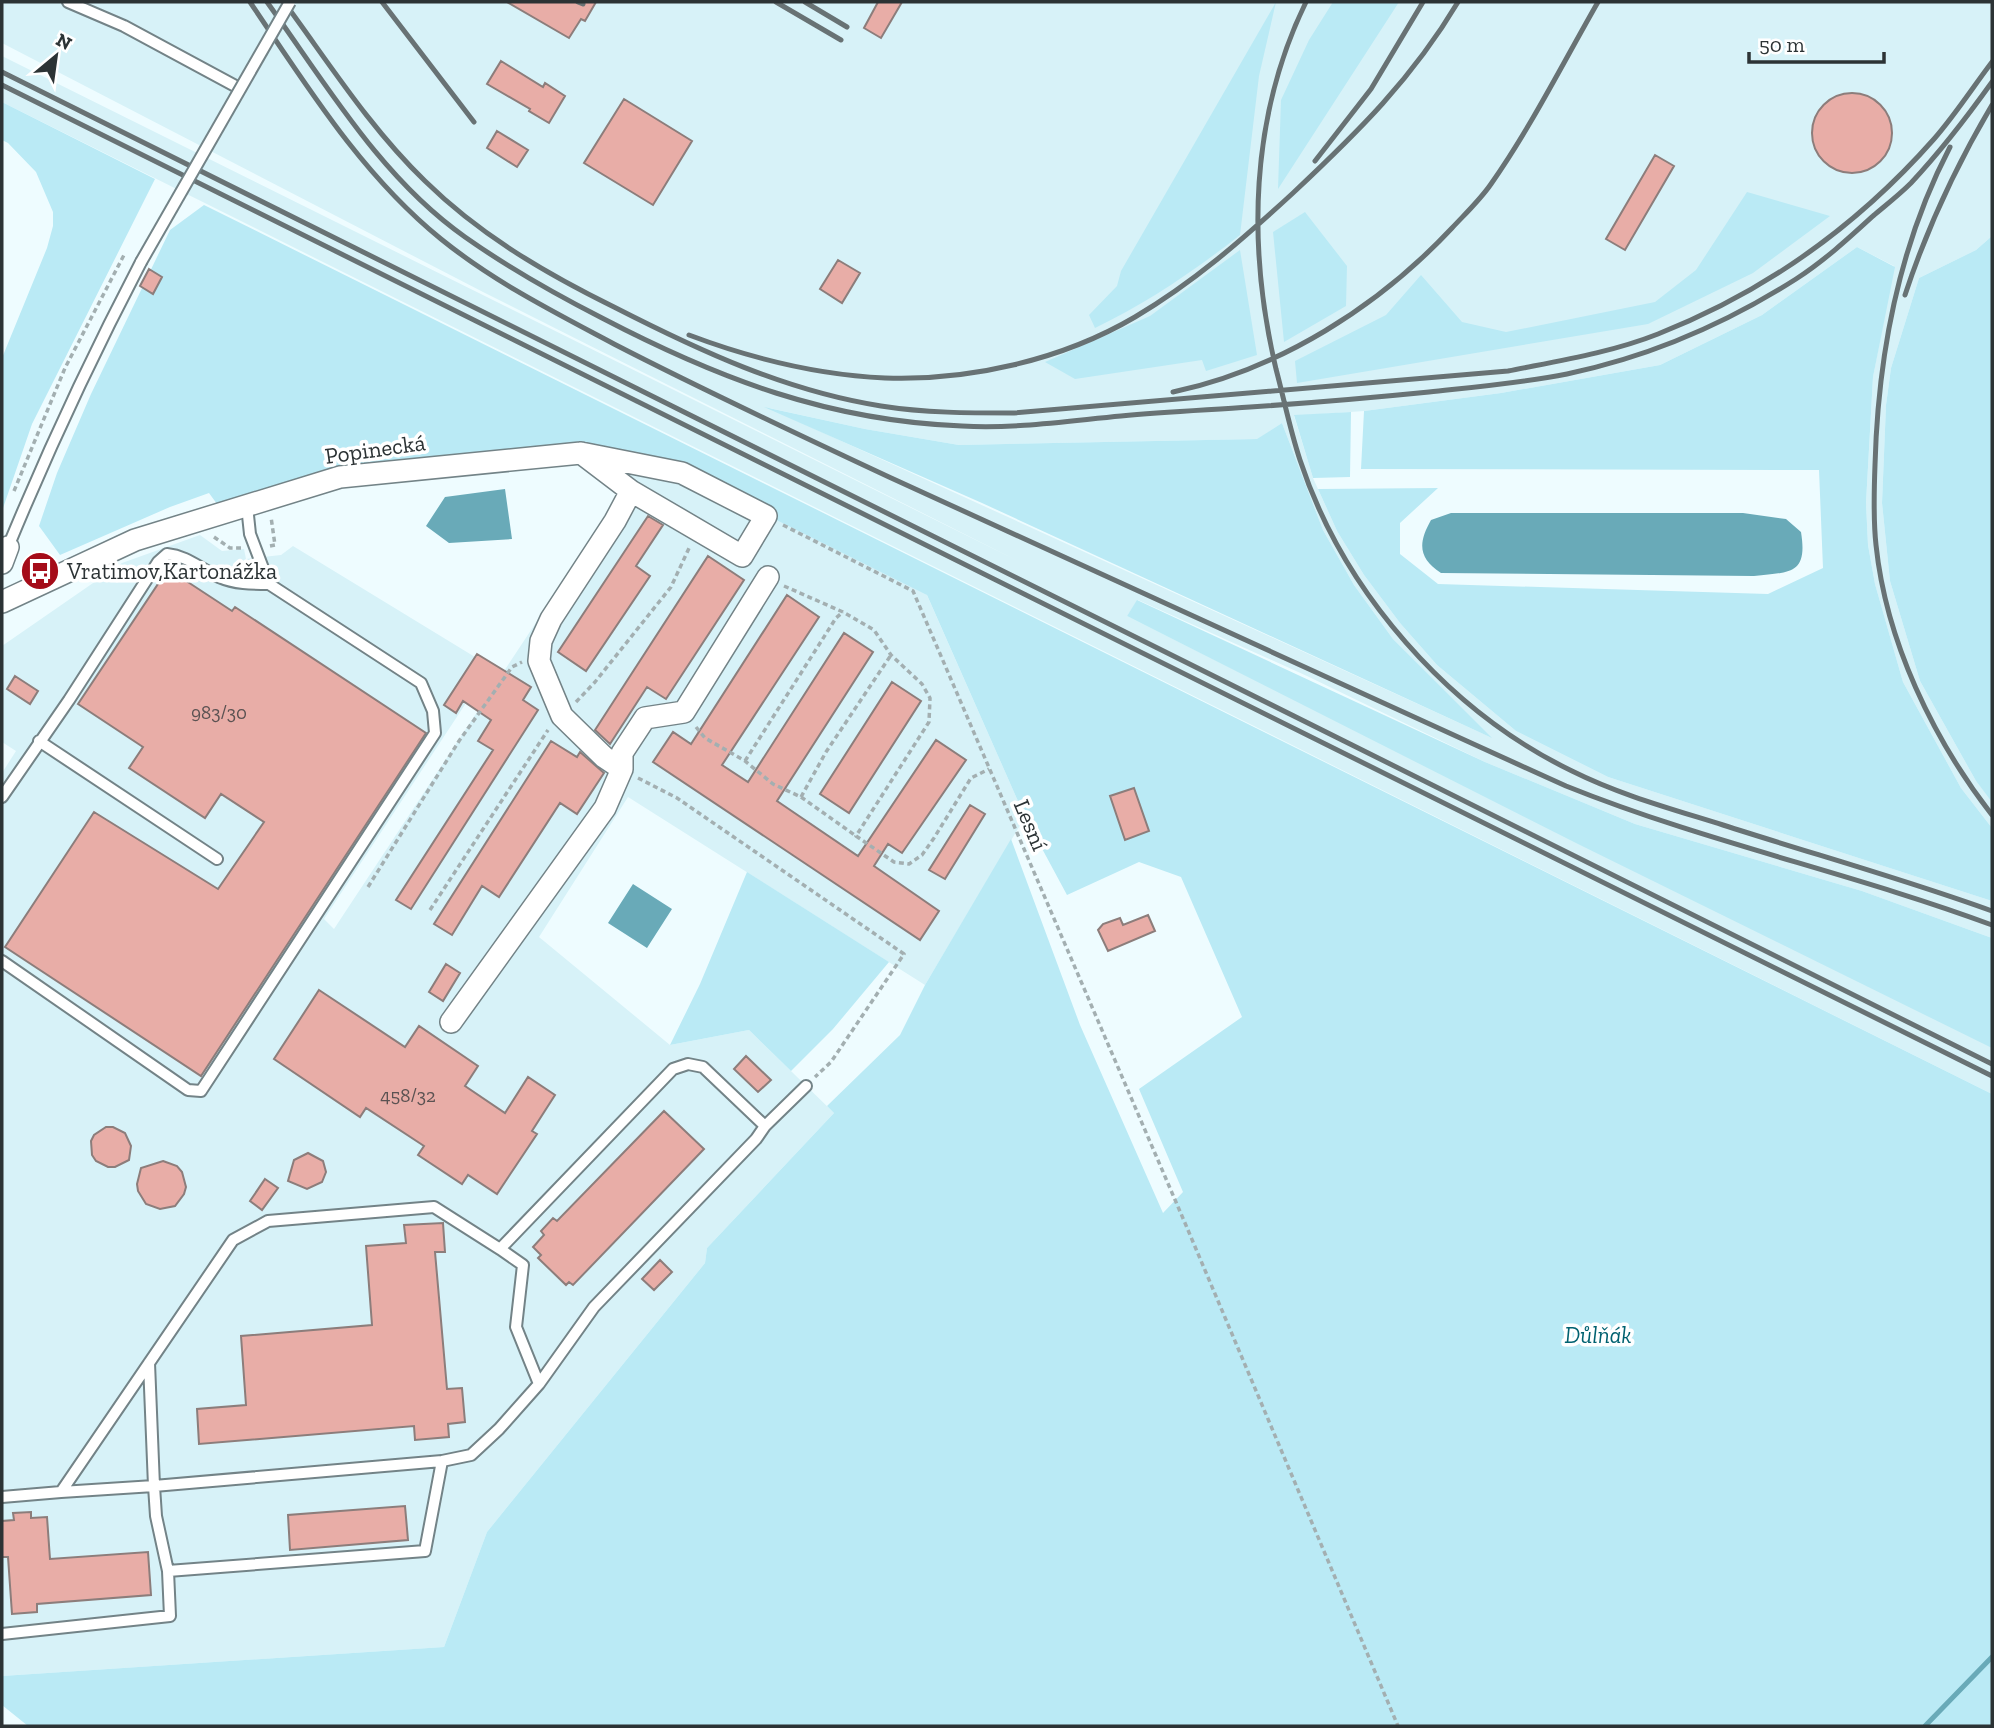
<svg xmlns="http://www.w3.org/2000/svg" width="1994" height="1728" font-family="'Zilla Slab',serif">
<rect width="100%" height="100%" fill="#eefcff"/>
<path fill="#d7f2f8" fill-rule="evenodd" d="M2,2h1990v234l-16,14 -57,28 -28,90 -5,37 -4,98 8,78 30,100 56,100 16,20v27l-31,-40 -58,-106 -28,-98 -7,-39 -2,-42 7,-126 21,-111 -37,-19 -95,68 -102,50 -159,28 -137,18 -70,5 19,62 24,53 27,44 36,48 37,42 79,66 92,46 384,124v37l-130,-47 -227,-67 -150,-62 -178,-86 -169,-76 -11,16 865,431v47l-1990,-992v-46l1020,507 -539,-271 -481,-249zM769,408l96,21 94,16 299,-6 24,-16 41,107 31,55 39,54 97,98z
M644,452l282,141 99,224 -100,168 -297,-188 -89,140 131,108 79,-15 85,83 -127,135 -2,15 -218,269 -43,115 -442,29v-903l14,-22 -14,-9v-96l120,-83 78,-28 22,16 22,-2 2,10 35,-4 12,-9 182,111 -9,46 -142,216 10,10 267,-405z"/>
<path fill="#baeaf5" d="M1276,2l-17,74 -19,159c-46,36 -93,68 -145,93l-6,-13 28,-29 4,-15z
M1333,2h66l-121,187 3,-89 28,-60z
M2,102l153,77 -123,245 -30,87v-153l45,-110 6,-22v-14l-17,-40 -28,-29 -6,-3z
M1747,192l83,24 -77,57 -105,51 -351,59 -2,-22 91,-46 35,-40 41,47 44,10 149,-30 41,-32z
M204,205l1788,889v632h-1964l-26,-21v-29l442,-29 43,-115 218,-269 2,-15 127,-135 -7,-7 73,-71 25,-50 86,-146 69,186 83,188 20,-21 -44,-103 103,-72 -61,-140 -42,-15 -72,33 -42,-78 -98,-222 -245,-122 -101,-20 -276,35 -9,-9 -79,25 -8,-11 -39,14 -110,48 -21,-29 18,-53 34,-79 79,-164z
M1305,212l42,54 -1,40 -62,36 -11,-110z
M1992,236v566l-16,-21 -56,-100 -30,-100 -8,-78 4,-98 5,-37 28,-90 57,-28z
M1857,247l38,20 -22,110 -7,126 2,42 7,39 28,98 58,106 31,40v73l-384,-124 -92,-46 -79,-66 -37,-42 -36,-48 -27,-44 -19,-42 120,-1 -38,35v31l38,30 330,10 55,-26 -4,-98 -458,-1 3,-58 137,-18 159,-28 102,-50z
M1240,250l17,105 -51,16 -4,-11 -127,19 -30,-17 105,-46z
M764,407l101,22 94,16 298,-6 25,-16 41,107 31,55 39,54 99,99 -510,-235z
M1351,412l-1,65 -37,1 -19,-63z
M1137,600l348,162 150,62 227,67 130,47v110l-414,-204 -451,-228z
M747,872l142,90 -56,67 -42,42 -42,-41 -79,15 30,-61z"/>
<path fill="#69aab8" d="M505,489l7,50 -63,4 -23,-17 19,-29z
M1451,513h292l43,6 15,13c7,43 -11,40 -47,44l-313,-3c-23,-15 -23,-30 -10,-53z
M633,884l39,25 -25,39 -39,-25z"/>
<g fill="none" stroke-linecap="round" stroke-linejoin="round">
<path stroke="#69aab8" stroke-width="5" d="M1925,1726l67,-69"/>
</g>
<path fill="#e8ada7" stroke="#8c7d7b" stroke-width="2" d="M507,2h89l-11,19 -4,-2 -12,19z
M878,2h24l-21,36 -17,-10z
M501,61l42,26 2,-4 20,13 -16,27 -20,-12 1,-2 -43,-25z
M1812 133a40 40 0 1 1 80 0a40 40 0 1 1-80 0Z
M624,99l68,42 -39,64 -69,-42z
M497,131l31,19 -11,17 -30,-19z
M1655,155l19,11 -49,84 -19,-11z
M838,260l22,13 -18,30 -22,-14z
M149,269l13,8 -9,17 -13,-8z
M648,516l15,9 -27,41 14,10 -64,95 -28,-19z
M708,556l36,24 -78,119 -19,-12 -37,57 -15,-14z
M168,569l64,42 3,-4 191,126 -225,343 -196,-129 89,-135 124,77 46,-67 -43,-28 -16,24 -76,-50 14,-21 -65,-43z
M787,595l32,22 -97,148 26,17 96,-149 29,19 -96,149 81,55 78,-116 30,20 -64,93 -14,-9 -14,22 65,45 -19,29 -267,-178 20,-30 18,12z
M477,654l54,33 -8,13 15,10 -127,199 -15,-9 97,-150 -15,-9 13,-21 -28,-19 -7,12 -12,-8z
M15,676l23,15 -8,13 -23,-15z
M892,682l29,19 -72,112 -29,-19z
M551,741l26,16 3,-5 24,21 -27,41 -17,-11 -61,94 -17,-11 -30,49 -18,-11z
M1134,788l15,43 -24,9 -15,-44z
M970,805l15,9 -40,65 -16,-9z
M1148,915l7,16 -47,20 -10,-21 5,-6 17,-6 3,7z
M446,964l14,9 -17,28 -14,-9z
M319,990l86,57 14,-21 59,40 -13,20 40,27 23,-36 27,18 -23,36 5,3 -40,60 -29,-19 -6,9 -44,-29 6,-9 -58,-38 -6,9 -86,-58z
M746,1056l25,24 -13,12 -24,-23z
M664,1111l40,38 -131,136 -4,-3 -3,3 -28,-27 3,-3 -8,-8 11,-12 -3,-4 12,-13 4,3z
M106,1127h7l12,6 6,13 -2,14 -14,7h-7l-12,-6 -4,-6 -1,-14 3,-6z
M308,1153l15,8 3,11 -4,10 -15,7 -19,-8 6,-21z
M163,1161l14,5 5,6 4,15 -2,7 -9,12 -15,3 -14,-5 -8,-13 -1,-7 4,-16z
M265,1179l13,9 -16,22 -12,-9z
M443,1223l2,29h-10l12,137 15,-1 3,34 -17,2 1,13 -34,3 -1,-14 -215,18 -2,-35 49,-4 -5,-69 131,-11 -6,-79 40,-3 -2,-18z
M660,1260l12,12 -18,18 -12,-11z
M405,1506l3,34 -118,10 -2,-35z
M31,1512v6l16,-1 3,42 98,-7 3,43 -114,9v8l-25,2 -4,-57h-6v-36l12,-1 -1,-7z"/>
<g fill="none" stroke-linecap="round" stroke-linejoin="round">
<g stroke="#738387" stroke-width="14">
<path id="lane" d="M68,2l56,24 115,62
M8,547c40,-97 84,-191 133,-285
M39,741l178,118
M2,797l67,-97 89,-138 9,-8c21,2 33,15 52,23 16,7 32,7 50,7
M2,961l186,129 13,1 234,-358 -2,-22 -12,-28 -152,-99 -19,-50 -3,-28
M765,1126l41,-40
M500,1249l23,16 -7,62 23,57
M61,1492l93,-6 -5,-123
M2,1497l59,-5 172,-252 35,-19 166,-14 66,42 173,-180 15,-5 15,3 62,59 -9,13 -162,168 -55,77 -40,45 -28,26 -29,6 -288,25 2,30 12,55 2,45 -168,18
M168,1571l257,-20 17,-90"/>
</g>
<g stroke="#738387" stroke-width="24">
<path id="street" d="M2,563l6,-16
M2,602l133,-62 205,-63 241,-24 101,20 84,43 -24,40 -111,-65 -50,-38
M622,769l-18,-12 -42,-41 -23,-55 2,-20 10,-22 64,-98 16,-30
M451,1022l154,-214 17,-39v-16l23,-35 39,-6 84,-135"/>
</g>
<path stroke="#a3afb1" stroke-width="3.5" stroke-dasharray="5 3.5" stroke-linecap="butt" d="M14,491l51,-123 59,-113
M783,525l130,66 272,632 213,503
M214,537l16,11h11
M270,546l5,-1 -4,-28
M784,586l59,26 31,18 17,25 31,29 8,14 -1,24 -73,114 38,26 15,2 13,-9 12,-17 37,-60 18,-9
M576,702l19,-20 76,-95 19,-41
M696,727l9,11 40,23 28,23 28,13 55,39
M745,761l91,-143 7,-6
M638,778l39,20 227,156 -73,108 -16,15
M801,797l25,-45 65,-97
M368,887l91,-146 53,-74 10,-5
M430,910l118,-180"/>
<use href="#lane" stroke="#fff" stroke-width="10"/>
<use href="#street" stroke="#fff" stroke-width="21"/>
<path stroke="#687274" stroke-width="5" d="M250,2c57,84 111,172 191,237 53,43 113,73 173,105 91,47 183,90 275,133 226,103 451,207 677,309 139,56 286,87 426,139
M267,2c59,82 114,176 198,235 44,31 90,57 137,81 117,61 227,103 360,108 53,3 106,-5 159,-10 43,-4 86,-6 129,-9 60,-4 119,-9 179,-15 46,-5 92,-9 138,-18 81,-17 160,-51 229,-95 28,-18 53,-41 77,-63 13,-11 26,-21 38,-33 29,-31 56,-66 81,-101
M284,2c45,61 86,126 141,179 55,54 120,92 189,126 86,44 172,84 267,99 44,7 89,7 133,7l494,-42c50,-10 102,-18 150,-37 107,-42 200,-109 276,-195 21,-24 39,-52 58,-77
M382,2l92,120
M578,2l5,2
M776,2l65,38
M805,2l42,25
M1306,2c-56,115 -59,244 -30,367 8,30 14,61 24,91 43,131 148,251 272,311 48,24 100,38 151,54 90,29 181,54 269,86
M2,72l1990,992
M2,85l1990,991
M1950,147c-51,98 -72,208 -75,318 -1,26 -2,53 1,80 10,96 57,194 116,270
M1315,161l56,-72 52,-87
M1905,295c22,-67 51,-129 87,-190
M689,335c61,23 130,40 196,43 84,3 177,-18 250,-61 59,-35 107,-77 158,-124 65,-61 119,-114 165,-191
M1173,392c107,-23 205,-85 279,-164 13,-14 28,-28 39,-44 40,-57 72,-121 107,-182"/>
<g stroke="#738387" stroke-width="14" stroke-linecap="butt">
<path id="lane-bridge" d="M141,262l149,-260"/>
</g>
<use href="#lane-bridge" stroke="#fff" stroke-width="10"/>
</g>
<defs>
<g id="bus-disc" transform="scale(2.0125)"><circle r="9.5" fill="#a50c19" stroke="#fff"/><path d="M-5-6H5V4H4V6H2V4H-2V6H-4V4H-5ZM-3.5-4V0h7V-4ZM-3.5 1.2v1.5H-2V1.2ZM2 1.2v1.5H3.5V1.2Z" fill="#fff"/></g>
</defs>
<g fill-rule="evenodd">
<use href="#bus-disc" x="40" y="571"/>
</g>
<g text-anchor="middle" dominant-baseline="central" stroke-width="7" stroke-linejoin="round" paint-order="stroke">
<g font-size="19" fill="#5b5252">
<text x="219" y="712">983/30</text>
<text x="408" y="1095">458/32</text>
</g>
<g font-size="23" fill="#2c3335" stroke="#fff">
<text transform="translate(375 449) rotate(-8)">Popinecká</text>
<text transform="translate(1031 825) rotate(67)">Lesní</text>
</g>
<g font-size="23" fill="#2c3335" stroke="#fff" text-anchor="start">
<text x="67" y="571">Vratimov,Kartonážka</text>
</g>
<g font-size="23" font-style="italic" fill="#006170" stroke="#fff">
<text x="1598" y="1335">Důlňák</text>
</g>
</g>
<rect width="1994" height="1728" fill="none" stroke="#2c3335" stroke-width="7"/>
<g transform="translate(56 56) rotate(29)" stroke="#ffffff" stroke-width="5" paint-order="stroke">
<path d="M0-5L12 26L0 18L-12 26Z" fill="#2c3335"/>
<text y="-10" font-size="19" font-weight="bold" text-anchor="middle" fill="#2c3335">N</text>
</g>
<path d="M1749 52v10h135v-10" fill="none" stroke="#2c3335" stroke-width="3.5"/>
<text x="1759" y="52" font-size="21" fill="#2c3335" stroke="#ffffff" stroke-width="5" paint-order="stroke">50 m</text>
</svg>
